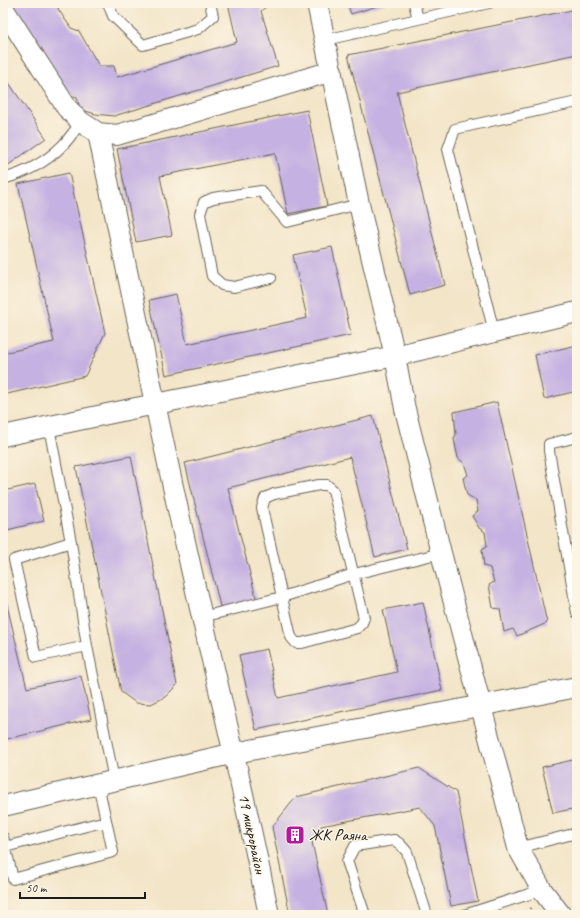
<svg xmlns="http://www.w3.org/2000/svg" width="580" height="918" font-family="Caveat,sans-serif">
<rect width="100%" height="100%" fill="#fcf5e5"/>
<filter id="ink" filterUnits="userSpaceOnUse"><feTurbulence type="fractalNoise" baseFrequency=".025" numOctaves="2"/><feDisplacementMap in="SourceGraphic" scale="8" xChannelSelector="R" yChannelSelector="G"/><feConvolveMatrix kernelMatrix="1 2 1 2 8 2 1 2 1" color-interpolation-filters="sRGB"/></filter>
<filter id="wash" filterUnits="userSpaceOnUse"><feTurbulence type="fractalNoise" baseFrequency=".012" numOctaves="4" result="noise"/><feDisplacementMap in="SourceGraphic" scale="16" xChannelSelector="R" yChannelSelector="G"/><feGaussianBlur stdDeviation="0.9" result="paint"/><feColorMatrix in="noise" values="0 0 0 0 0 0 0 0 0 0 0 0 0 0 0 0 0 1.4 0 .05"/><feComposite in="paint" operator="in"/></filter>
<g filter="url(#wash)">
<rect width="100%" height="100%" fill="#f3e5c8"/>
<g id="blocks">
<path fill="#c5b1e2" d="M7,3h53l1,1 -3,5 13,19 8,3 20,35h15l3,11 120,-35 -9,-39h41v1l-8,7 17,55 -164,50 -19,-2 -15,-5 -3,-12 -8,-2z
M347,3h40l-36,11z
M577,9v45l-180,38 48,193 -35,10 -62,-240z
M3,74l43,64 -43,31z
M307,110l20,96 -39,8 -13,-61 -115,23 12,59 -36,7 -19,-93z
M69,173l36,160 -20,43 -82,19v-42l51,-11 -36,-158z
M332,247l19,88 -185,40 -17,-75 27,-6 11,50 120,-26 -14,-63z
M577,345v46l-33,8 -9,-44z
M497,402l50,221 -30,13 -4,-7 -9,3 -4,-23 -7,-1 -4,-23 5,-3 -4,-14 -6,-2 -2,-17 5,-3 -2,-14 -6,-4 -7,-12 6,-5 -2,-11 -9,-5 -4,-17 5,-3 -4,-12 -6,-5 -4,-19 2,-5 -2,-22z
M373,416l34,133 -32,8 -25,-100 -122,31 29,113 -36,9 -36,-147z
M131,456l46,229 -12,12 -14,7 -15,-1 -15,-11 -45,-225z
M35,484l9,37 -41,10v-40z
M3,589l24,99 54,-12 10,43 -88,21z
M423,602l19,88 -186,40 -17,-75 28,-6 11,49 119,-26 -14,-62z
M577,759v49l-24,5 -11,-46z
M419,768l37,24 22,109 -27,5 -16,-80 -15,-19 -99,19 -9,16 16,73h-38l-18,-88 24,-30z"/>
</g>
</g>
<g filter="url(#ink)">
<use href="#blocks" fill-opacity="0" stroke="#676258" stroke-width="1"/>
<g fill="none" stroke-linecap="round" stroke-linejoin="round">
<g stroke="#676258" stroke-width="12">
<path id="lane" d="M108,3l5,13 30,29 55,-16 15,-13 -3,-13
M418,19l71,-16
M325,40l93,-21 -4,-16
M3,179c22,-6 43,-17 59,-33 7,-7 13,-16 19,-24
M271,278l-37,9 -12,-2 -10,-9 -12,-62 4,-12 9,-4 48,-7 26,31 72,-18
M494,332l-46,-183 7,-20 122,-27
M49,427l22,115 16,104 27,134
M577,437l-28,7v7l28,162
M319,485h8l6,5 31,128 -2,5 -5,5 -55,15h-6l-5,-6 -29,-129 3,-10 9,-4z
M71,542l-57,18 22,97 51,-11
M202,617l80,-20 72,-23 87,-21
M3,837l10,42 100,-27 -15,-68
M5,847l101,-26
M518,848l59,-15
M365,915l-18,-54 8,-15 39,-6 6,4 7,8 20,63
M464,915l78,-25"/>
</g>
<g stroke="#676258" stroke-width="22">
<path id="street" d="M317,3l42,201 36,152 10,53 36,144 77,295 24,42 19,25
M3,8l64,100 14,14 17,11 19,2 215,-64
M98,133c34,161 67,323 104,484 23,99 47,198 67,298
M3,436l128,-27 264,-53 182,-44
M3,806l232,-53 342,-66"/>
</g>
<path stroke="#676258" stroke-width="2.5" stroke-dasharray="1 3" stroke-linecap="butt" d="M530,908l5,7"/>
<use href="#lane" stroke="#fff" stroke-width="10"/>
<use href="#street" stroke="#fff" stroke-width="20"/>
</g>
</g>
<defs>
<g id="building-square" transform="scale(1)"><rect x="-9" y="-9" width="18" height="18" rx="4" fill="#b5179e" stroke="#fcf5e5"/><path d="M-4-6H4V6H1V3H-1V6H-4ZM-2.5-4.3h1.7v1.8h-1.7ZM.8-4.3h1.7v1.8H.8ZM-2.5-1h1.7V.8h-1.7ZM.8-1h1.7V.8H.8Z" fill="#fff"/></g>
</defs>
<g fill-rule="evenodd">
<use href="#building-square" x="295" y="835"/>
</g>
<g text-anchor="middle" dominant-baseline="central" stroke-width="3" stroke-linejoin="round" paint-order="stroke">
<g font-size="16" fill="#1c1c1c" stroke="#fcf5e5">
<text transform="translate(252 834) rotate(78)">19 микрорайон</text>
</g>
<g font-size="16" fill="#1c1c1c" stroke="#fcf5e5" text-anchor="start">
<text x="309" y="835">ЖК Раяна</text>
</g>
</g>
<rect width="580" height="918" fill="none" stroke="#fcf5e5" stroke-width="16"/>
<path d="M20 892v6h125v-6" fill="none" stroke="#1c1c1c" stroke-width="2"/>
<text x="26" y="892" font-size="12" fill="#1c1c1c" stroke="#fcf5e5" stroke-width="3" paint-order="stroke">50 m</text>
</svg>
